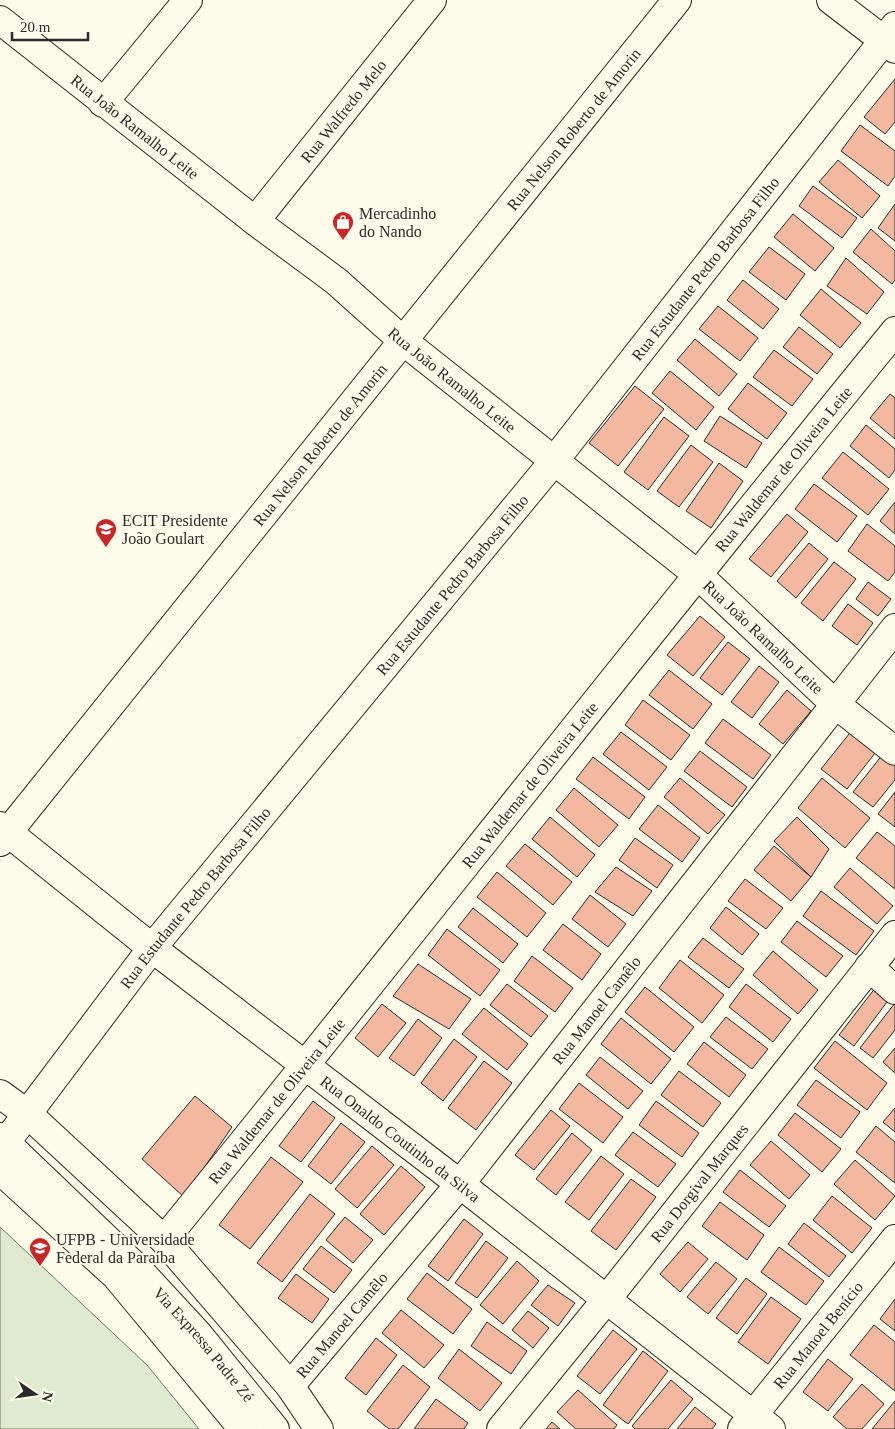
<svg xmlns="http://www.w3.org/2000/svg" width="895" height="1429" font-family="Georgia,serif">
<rect width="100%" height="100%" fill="#fdfbea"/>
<path fill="#deebd1" stroke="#74746e" d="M0,1227l147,138 52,64h-199z"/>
<path fill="#f2b8a0" stroke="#2b2b2b" d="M895,79v43l-10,12 -21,-17z
M860,125l35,26v25l-7,10 -47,-35z
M838,160l42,36 -18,22 -43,-36z
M813,186l44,32 -15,20 -43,-32z
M895,204v37l-17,-13z
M793,214l41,34 -19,23 -41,-34z
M871,229l24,22v29l-3,4 -39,-32z
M769,247l36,27 -19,26 -37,-28z
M846,258l38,34 -17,22 -40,-28z
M743,280l36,29 -16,20 -36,-29z
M821,289l40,34 -21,25 -40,-33z
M718,306l40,32 -18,23 -41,-32z
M799,327l34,27 -16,20 -34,-27z
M695,339l42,35 -18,22 -42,-36z
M774,350l39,29 -21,27 -39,-29z
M670,371l44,36 -18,23 -44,-37z
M748,383l39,30 -20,26 -39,-30z
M635,386l29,23 -46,57 -29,-23z
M890,394l5,4v41l-25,-21z
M720,416l42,27 -16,25 -42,-27z
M664,417l25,19 -41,54 -24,-18z
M866,425l29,24v21l-6,8 -39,-32z
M691,445l22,17 -34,45 -22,-16z
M843,452l46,37 -21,26 -46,-37z
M719,463l24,18 -32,47 -25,-17z
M814,484l43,32 -20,26 -42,-33z
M895,502v32l-15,-13z
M787,514l21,18 -37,45 -22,-18z
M867,524l28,22v26l-7,9 -40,-30z
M809,543l19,16 -32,39 -19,-17z
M834,562l22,17 -33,42 -22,-18z
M868,582l23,17 -13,17 -22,-17z
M848,604l25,19 -16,22 -25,-19z
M700,616l25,21 -32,39 -26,-21z
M728,642l22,17 -28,36 -22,-17z
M759,666l20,16 -27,36 -21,-16z
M669,670l43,34 -19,25 -44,-34z
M787,690l24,21 -28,33 -24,-20z
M643,700l47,35 -19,25 -46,-35z
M723,719l48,36 -18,24 -48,-36z
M853,729l26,19 -32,41 -26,-20z
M621,732l46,35 -18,23 -46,-36z
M700,751l47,36 -15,20 -48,-36z
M883,754l12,9v17l-22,27 -20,-15z
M593,757l52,40 -16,22 -53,-40z
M680,778l45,37 -17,19 -44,-37z
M822,778l48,40 -25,30 -47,-40z
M574,788l44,37 -19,22 -43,-37z
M895,792v35l-17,-13z
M658,805l42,33 -18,24 -43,-33z
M550,817l45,38 -18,22 -45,-38z
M797,817l32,32 -18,28 -37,-36z
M877,832l18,14v43l-39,-31z
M635,838l38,27 -16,23 -38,-28z
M525,844l47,38 -19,23 -47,-39z
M774,846l37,31 -20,24 -37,-31z
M616,867l36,24 -19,25 -38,-24z
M850,868l43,38 -16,18 -43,-37z
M497,872l49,41 -19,24 -50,-40z
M745,879l38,29 -17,21 -38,-28z
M821,891l53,40 -18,24 -53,-39z
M590,895l36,29 -18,23 -36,-28z
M726,907l33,27 -17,21 -32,-27z
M473,908l45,36 -15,19 -45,-36z
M797,921l46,35 -17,21 -45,-35z
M563,924l38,30 -19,26 -39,-30z
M447,929l53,41 -20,26 -52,-41z
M703,938l41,31 -15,19 -41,-31z
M773,951l45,39 -20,24 -45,-39z
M532,956l41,32 -18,24 -41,-31z
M680,960l44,35 -22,28 -43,-35z
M418,964l53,35 -22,30 -56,-33z
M879,983l14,11 -39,52 -15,-11z
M507,984l41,32 -17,21 -41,-32z
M746,984l45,35 -18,23 -44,-35z
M645,987l49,40 -20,25 -49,-40z
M895,1003v27l-22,28 -13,-10z
M382,1004l24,19 -28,34 -23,-19z
M484,1008l44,36 -21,26 -45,-36z
M726,1017l42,32 -16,20 -42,-32z
M621,1018l50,41 -20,25 -50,-40z
M418,1019l24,19 -28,38 -25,-18z
M454,1039l23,18 -34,44 -22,-18z
M835,1041l52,42 -20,27 -53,-42z
M704,1042l42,33 -17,22 -42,-33z
M895,1048v25l-12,-11z
M600,1057l43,34 -15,18 -42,-34z
M484,1061l28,22 -36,47 -28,-22z
M679,1071l42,32 -18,24 -42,-32z
M816,1080l44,32 -19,26 -44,-33z
M579,1083l44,34 -20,26 -44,-34z
M195,1096l37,31 -48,70 -42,-38z
M313,1101l22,17 -34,44 -22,-16z
M656,1101l43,32 -17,24 -43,-32z
M895,1108v24l-12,-10z
M551,1110l19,16 -36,44 -19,-15z
M795,1113l46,36 -19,23 -44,-37z
M341,1123l24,19 -34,42 -23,-18z
M876,1126l19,16v41l-39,-31z
M633,1132l43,32 -18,23 -43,-32z
M572,1133l20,17 -36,45 -20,-16z
M771,1141l39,34 -21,24 -39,-34z
M372,1146l22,19 -37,43 -22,-19z
M601,1156l23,18 -35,46 -24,-18z
M271,1157l32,25 -53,67 -31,-24z
M855,1160l40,36 -20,24 -41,-36z
M401,1166l24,21 -41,48 -24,-21z
M740,1170l46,36 -17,21 -46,-35z
M631,1179l25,18 -40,53 -25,-19z
M310,1194l25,20 -53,68 -25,-19z
M832,1196l40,32 -20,25 -39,-33z
M720,1202l44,33 -17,25 -45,-34z
M345,1217l28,23 -20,23 -27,-23z
M464,1219l19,15 -35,47 -20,-15z
M804,1223l42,33 -17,21 -41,-33z
M486,1241l22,17 -31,40 -22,-15z
M688,1242l20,17 -28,33 -20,-18z
M321,1246l31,24 -18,23 -31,-24z
M779,1247l45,34 -18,24 -45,-33z
M517,1261l22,20 -36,43 -23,-19z
M716,1262l21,17 -29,35 -21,-17z
M427,1273l45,36 -19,25 -46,-35z
M296,1274l33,25 -17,24 -34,-25z
M746,1278l21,16 -30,40 -21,-16z
M548,1285l27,18 -17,23 -27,-21z
M771,1297l30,22 -33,45 -30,-22z
M895,1299v32l-15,-12z
M401,1310l43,35 -20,23 -42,-35z
M528,1311l21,17 -16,20 -21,-18z
M487,1322l40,29 -16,23 -40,-28z
M874,1325l21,17v49l-45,-36z
M613,1330l24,19 -37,45 -23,-18z
M376,1338l21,17 -31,40 -21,-17z
M459,1349l43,34 -22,28 -42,-33z
M643,1351l25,20 -40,53 -25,-19z
M828,1359l25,20 -25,32 -25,-19z
M403,1365l27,22 -32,42h-9l-22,-18z
M671,1380l22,19 -25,30h-33l-3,-3z
M862,1384l22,20 -22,25h-15l-14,-12z
M578,1390l39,35 -3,4h-38l-19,-17z
M436,1399l32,24 -4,6h-50z
M895,1401v28h-23z
M695,1407l21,17 -4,5h-35z
M552,1422l8,7h-14z"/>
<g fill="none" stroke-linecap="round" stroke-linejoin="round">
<g stroke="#2b2b2b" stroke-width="30">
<g id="minor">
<path d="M831,0l64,49"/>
<path id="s1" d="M0,20l255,201 81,60 66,59 295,234 137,129 61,48"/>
<path d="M103,103l85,-103"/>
<path id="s2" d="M255,221l177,-221"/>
<path id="s3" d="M0,826l152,122 308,236 311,245"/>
<path id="s4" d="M0,842l677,-842"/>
<path d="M869,967l26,23"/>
<path d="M0,1094l29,21 135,125 126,146 29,43"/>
<path id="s5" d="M6,1142l146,-194 402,-487 341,-435"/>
<path id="s6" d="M164,1240c245,-302 485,-608 731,-909"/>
<path id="s7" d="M290,1386l170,-202 435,-556"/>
<path id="s8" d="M501,1429l105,-129 289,-365"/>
<path id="s9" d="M742,1429l153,-190"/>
</g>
</g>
<g stroke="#2b2b2b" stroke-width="30">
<g id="major">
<path id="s10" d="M0,1137l137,131 61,66 77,95"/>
<path d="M0,1170l116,106 127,153"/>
</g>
</g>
<use href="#minor" stroke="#fdfbea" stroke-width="28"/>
<use href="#major" stroke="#fdfbea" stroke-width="28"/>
</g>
<defs>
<g id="shop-pin" transform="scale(1.125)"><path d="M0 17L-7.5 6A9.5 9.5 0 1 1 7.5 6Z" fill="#c62828" stroke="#fdfbea"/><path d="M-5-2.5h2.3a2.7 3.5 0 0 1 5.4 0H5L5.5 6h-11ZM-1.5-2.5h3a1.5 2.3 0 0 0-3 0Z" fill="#fff"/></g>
<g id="school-pin" transform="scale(1.125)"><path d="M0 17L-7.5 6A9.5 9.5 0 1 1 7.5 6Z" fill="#c62828" stroke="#fdfbea"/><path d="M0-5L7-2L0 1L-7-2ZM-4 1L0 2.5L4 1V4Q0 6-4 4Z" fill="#fff"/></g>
<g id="university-pin" transform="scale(1.125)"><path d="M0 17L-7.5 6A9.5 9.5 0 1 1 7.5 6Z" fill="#c62828" stroke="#fdfbea"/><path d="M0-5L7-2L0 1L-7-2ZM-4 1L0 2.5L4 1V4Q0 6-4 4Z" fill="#fff"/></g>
</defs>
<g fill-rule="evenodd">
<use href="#shop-pin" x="343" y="222"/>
<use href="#school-pin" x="106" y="529"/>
<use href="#university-pin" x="40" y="1248"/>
</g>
<g text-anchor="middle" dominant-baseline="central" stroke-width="4" stroke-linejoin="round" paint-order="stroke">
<g font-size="16" fill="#2b2b2b" stroke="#fdfbea">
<text stroke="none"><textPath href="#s2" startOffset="141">Rua Walfredo Melo</textPath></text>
<text stroke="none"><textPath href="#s1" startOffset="172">Rua João Ramalho Leite</textPath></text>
<text stroke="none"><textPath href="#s4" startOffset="915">Rua Nelson Roberto de Amorin</textPath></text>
<text stroke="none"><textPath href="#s5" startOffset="1119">Rua Estudante Pedro Barbosa Filho</textPath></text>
<text stroke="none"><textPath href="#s1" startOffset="578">Rua João Ramalho Leite</textPath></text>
<text stroke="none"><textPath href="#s4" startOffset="510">Rua Nelson Roberto de Amorin</textPath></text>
<text stroke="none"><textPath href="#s6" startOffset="989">Rua Waldemar de Oliveira Leite</textPath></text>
<text stroke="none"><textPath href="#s5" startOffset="714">Rua Estudante Pedro Barbosa Filho</textPath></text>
<text stroke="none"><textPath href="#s1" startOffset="982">Rua João Ramalho Leite</textPath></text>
<text stroke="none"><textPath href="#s6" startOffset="584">Rua Waldemar de Oliveira Leite</textPath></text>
<text stroke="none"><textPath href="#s5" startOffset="309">Rua Estudante Pedro Barbosa Filho</textPath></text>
<text stroke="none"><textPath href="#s7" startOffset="485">Rua Manoel Camêlo</textPath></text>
<text stroke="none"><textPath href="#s6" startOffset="179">Rua Waldemar de Oliveira Leite</textPath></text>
<text stroke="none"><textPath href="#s3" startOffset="508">Rua Onaldo Coutinho da Silva</textPath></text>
<text stroke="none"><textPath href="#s8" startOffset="316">Rua Dorgival Marques</textPath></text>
<text stroke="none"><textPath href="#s7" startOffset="80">Rua Manoel Camêlo</textPath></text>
<text stroke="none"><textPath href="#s9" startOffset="121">Rua Manoel Benício</textPath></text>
<text stroke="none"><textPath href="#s10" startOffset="291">Via Expressa Padre Zé</textPath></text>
</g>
<g font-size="16" fill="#2b2b2b" stroke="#fdfbea" text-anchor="start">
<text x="359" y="213">Mercadinho<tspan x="359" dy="18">do Nando</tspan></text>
<text x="122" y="520">ECIT Presidente<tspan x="122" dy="18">João Goulart</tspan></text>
<text x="56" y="1239">UFPB - Universidade<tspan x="56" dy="18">Federal da Paraíba</tspan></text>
</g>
</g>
<g transform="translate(35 1394) rotate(103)" stroke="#fdfbea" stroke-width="4" paint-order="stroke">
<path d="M0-4L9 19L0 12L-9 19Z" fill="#2b2b2b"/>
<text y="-8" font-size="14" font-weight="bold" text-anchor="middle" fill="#2b2b2b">N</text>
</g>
<path d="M12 32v8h76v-8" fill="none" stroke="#2b2b2b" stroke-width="2.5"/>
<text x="20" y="32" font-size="15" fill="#2b2b2b" stroke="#fdfbea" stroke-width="4" paint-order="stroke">20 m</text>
</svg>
